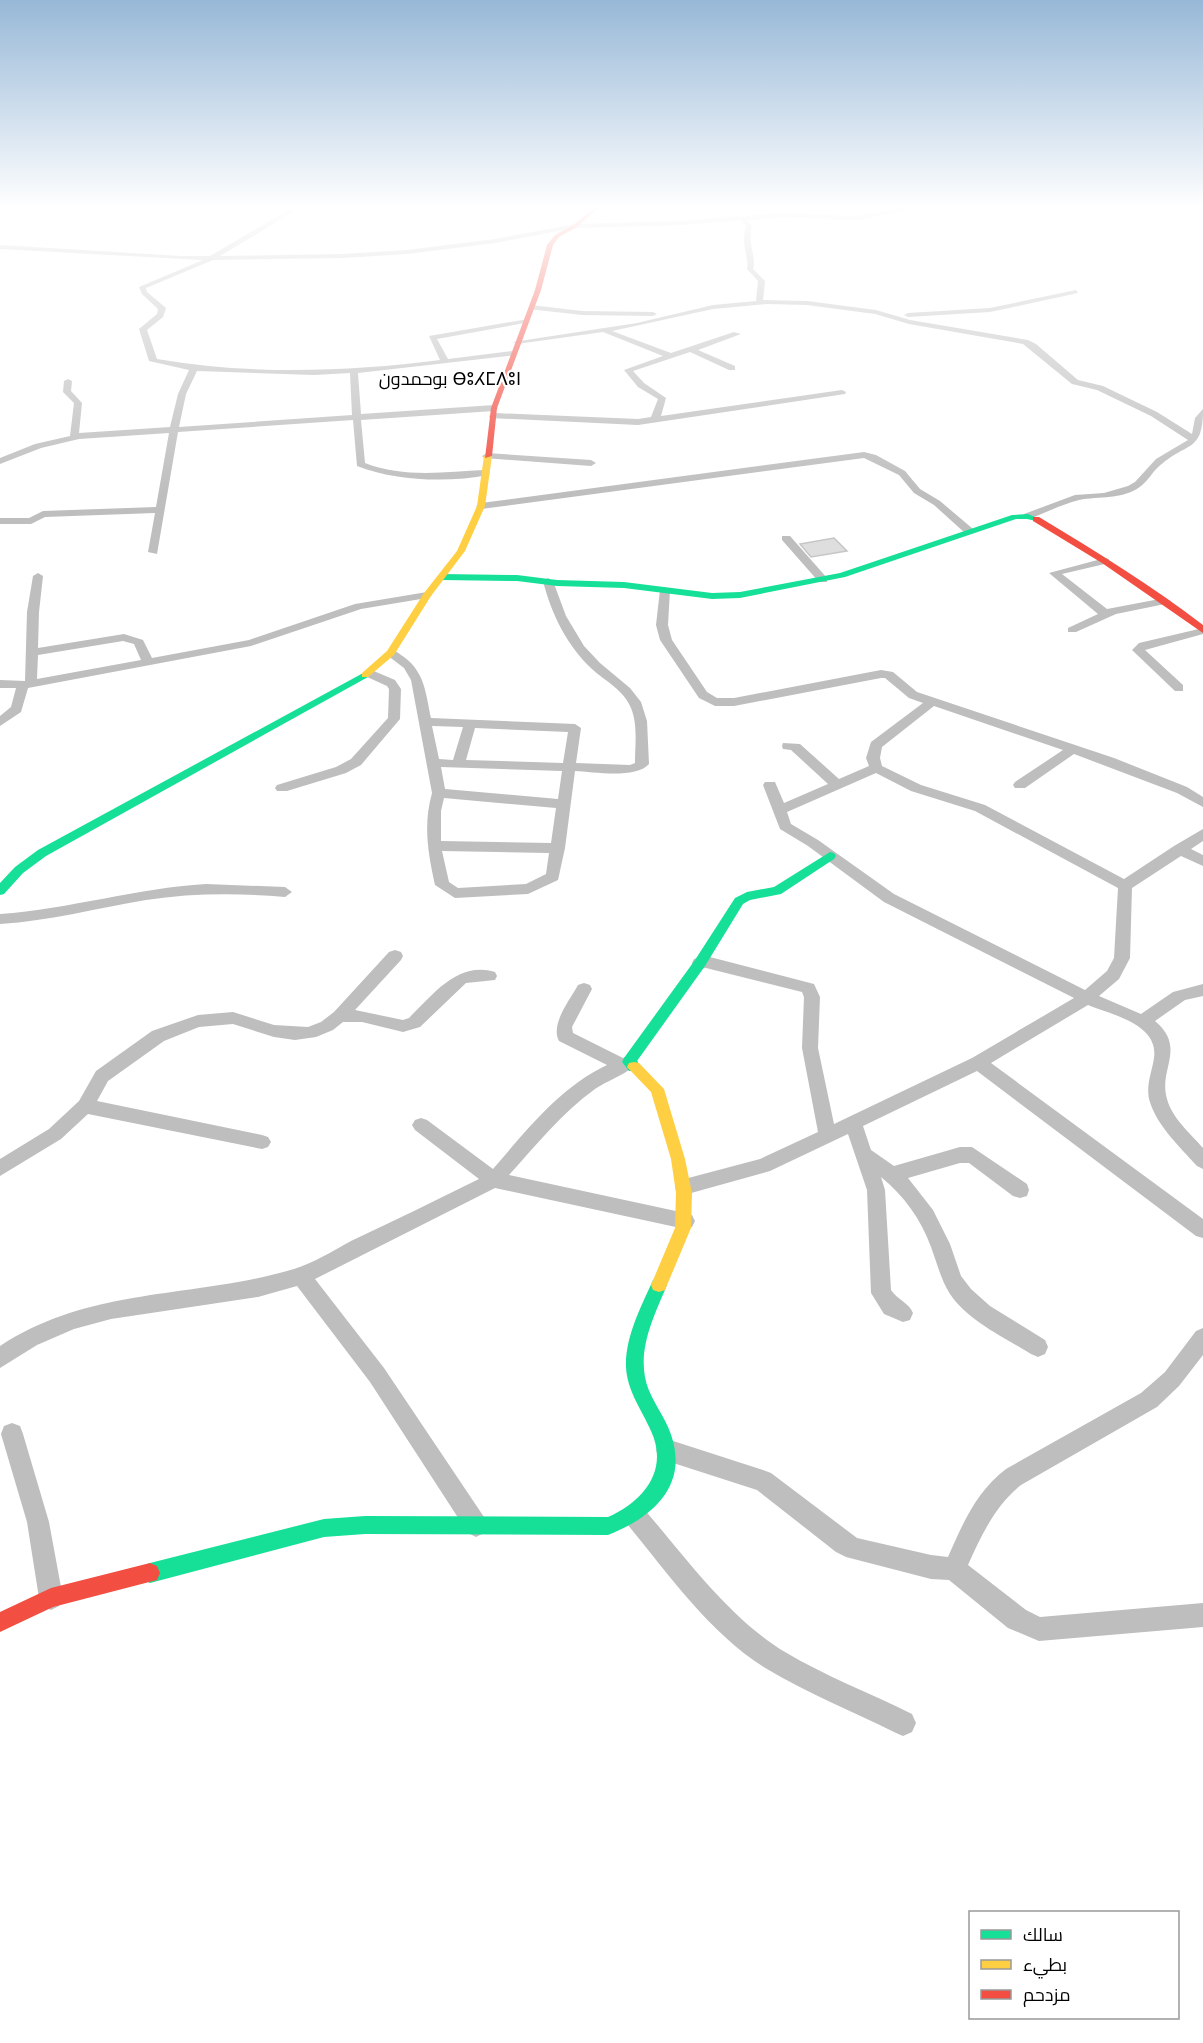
<svg xmlns="http://www.w3.org/2000/svg" width="1203" height="2043" font-family="'DM Sans',Cairo,'Noto Sans Tifinagh',sans-serif">
<rect width="100%" height="100%" fill="#fff"/>
<path fill="#dedede" stroke="#c6c6c6" stroke-width="1.5" d="M834,538l13,13 -36,6 -11,-13z"/>
<g fill="none" stroke-linecap="round" stroke-linejoin="round">
<path fill="#bebebe" fill-rule="evenodd" d="M292,208h8l-80,48 123,-2 64,-4 88,-11 80,-15 106,-3 100,-8 75,3 49,-8h16l-65,12 -75,-3 -34,3 5,6c-5,18 5,32 1,43l12,12 -2,19 44,1 69,9 34,10 118,20 8,4 42,36 25,6 54,26 35,22 3,-16 8,-9c0,42 -14,33 -40,54 -9,6 -14,17 -22,23 -18,14 -42,10 -62,14 -16,4 -32,12 -47,18h-8v-4l51,-19 29,-2 24,-7 7,-4 21,-23 32,-19 -37,-24 -54,-26 -25,-6 -49,-40 -114,-20 -34,-10 -68,-9 -40,-1 -54,5 -101,22 59,22 63,-21 7,2 -43,16 37,16v4h-6l-39,-18 -57,19 11,12 22,15 -5,18 181,-26 4,2 -1,2 -207,31 -148,-7 -1,-2 4,-3 145,6 13,-2 7,-18 -20,-12 -14,-17 39,-14 -60,-24 -86,12 -4,-2 124,-19 76,-18 43,-4 2,-20 -11,-12c3,-9 -7,-25 -1,-43l-5,-6 -60,5 -106,3 -80,15 -88,11 -64,4 -130,2 -67,28 1,4 19,16 -3,9 -16,13 10,29c93,16 189,13 283,1l-11,-24 99,-17 -3,4 -88,16 11,20 65,-8h3v4l-158,18 3,41 133,-9 4,3 -4,3 -133,9 4,43c38,15 79,9 120,7l5,3 -2,2c-40,8 -93,6 -131,-9l-4,-46 -175,12 -21,122 -9,-2 7,-39 -110,4 -14,7h-31v-6h29l14,-7 113,-4 13,-74 -90,6 -38,9 -41,16v-6l35,-14 35,-8 4,-33 -11,-11 1,-11 4,-2 4,2 -1,10 11,12 -3,30 91,-6 8,-33 11,-24 -40,-9 -10,-32 18,-15 1,-5 -16,-15 -3,-7 64,-27 -203,-11v-4l181,11h29zM197,371l117,4 36,-2 2,42 -173,12 7,-33z
M1189,208h14v4z
M1076,290l2,3 -88,19 -82,5 -4,-2 4,-2 82,-5z
M531,305l51,6 71,1 4,2 -4,2 -71,-1 -54,-6z
M864,452l12,3 29,16 15,18 20,12 33,28v4h-8l-31,-28 -20,-12 -15,-18 -35,-17 -383,51 -5,-3 5,-3z
M487,453l104,7 5,3 -5,3 -107,-8 -2,-2z
M782,536h8l37,42v4h-8l-37,-42z
M1105,558l4,1v4l-47,11 45,35 58,-11 6,3 -6,3 -49,10 -40,18h-8v-4l30,-14 -49,-41z
M38,573l5,3 -4,36 -1,36 86,-14 19,6 9,18 97,-18 106,-36 72,-12 5,3 -5,3 -66,11 -110,37 -223,42 -7,24 -21,14v-10l11,-9 5,-19h-16v-8l25,1 2,-69 6,-36zM123,641l11,3 7,16 -104,19 1,-24z
M548,578l5,3 13,35 18,30 16,17 30,25 11,14 6,19 2,43c-13,15 -55,8 -74,7l-10,77 -7,32 -30,14 -73,4 -20,-13c-7,-32 -12,-60 -3,-92l-21,-113 -7,-12 -17,-13v-4c8,-2 11,2 17,6 21,15 22,38 27,61l144,6 6,4 -5,35 54,2 5,-2c0,-18 3,-38 -4,-55 -7,-18 -26,-27 -39,-39 -25,-23 -41,-56 -49,-88zM432,726l31,1 -10,33 -14,-1zM475,728l93,4 -5,31 -97,-3zM441,767l121,4 -4,28 -113,-10zM444,798l112,10 -5,35 -110,-2v-30zM442,851l107,2 -3,21 -20,10 -68,4 -9,-6z
M665,587l5,3 -2,35 4,15 35,52 10,6h17l147,-28 12,2 24,20 197,66 73,29 16,10v10l-26,-14 -103,-39 -49,34h-10l-2,-3 2,-3 48,-32 -129,-44 -52,41 -2,11 2,8 39,19 64,20 139,74 50,-33 29,-17v12l-12,8 12,6v11l-22,-10 -49,32 -2,70 -11,21 -20,17 42,18 32,-22 30,-8v12l-18,4 -30,21c32,27 3,48 12,78 5,19 23,34 36,49v21l-6,-3c-18,-20 -41,-41 -48,-67 -3,-15 3,-27 5,-41 5,-34 -42,-43 -66,-53l-97,58 212,156v19l-7,-2 -219,-165 -114,55 8,24 23,16 66,-19h12l55,37 2,6 -2,6 -7,2 -7,-2 -44,-33h-9l-52,15 25,32 17,34 11,32 10,13 19,17 55,34 3,7 -3,7 -7,3 -7,-3c-27,-17 -63,-33 -81,-60 -9,-14 -13,-31 -19,-47 -10,-28 -27,-51 -50,-70l4,13 6,100c7,10 18,13 22,23l-3,7 -7,2 -19,-8 -13,-21 -4,-103 -19,-56 -78,37 -86,24 -7,-2 -2,-6 2,-6 83,-22 58,-27 -16,-84 2,-51 -2,-5 -96,-24 -12,-1 -2,-4 2,-4 12,-3 108,28 6,13 -2,51 16,76 138,-66 102,-60 -190,-96 -76,-56 -28,-17 -17,-44 2,-3h10l9,21 44,-19 -37,-34 -8,-1 -1,-3 1,-3 17,1 39,35 30,-13 -3,-8 5,-16 52,-39 -14,-5 -24,-20h-4l-147,28h-19l-16,-8 -39,-58 -4,-15 4,-35zM876,773l35,18 64,20 143,77 -4,70 -7,13 -22,19 -191,-96 -76,-54 -27,-16 -4,-12z
M1203,628v6l-58,16 38,35v6h-8l-43,-41 7,-7z
M369,669l26,11 6,9 -1,30 -39,46 -15,8 -59,18h-10l-2,-3 2,-3 59,-18 15,-8 37,-41 1,-29 -2,-3 -22,-10 -2,-3z
M206,884l79,3 7,5 -7,5c-46,-4 -93,-4 -139,3 -49,8 -96,21 -146,24v-10c70,-5 137,-26 206,-30z
M395,950l6,2 2,4 -2,4 -46,50 48,10 6,-2c24,-23 48,-57 86,-46l2,4 -2,4 -29,3 -46,44 -17,5 -41,-10h-19l-10,8 -17,7 -21,3 -21,-3 -41,-13 -34,3 -35,14 -56,40 -11,20 165,34 6,2 3,5 -3,5 -6,2 -174,-35 -27,25 -61,37v-17l49,-30 30,-28 17,-30 56,-40 46,-16 35,-3 41,13 34,2 13,-5 13,-10 55,-60z
M584,983l6,2 2,4 -20,38 1,6 50,25 6,-3 6,2 3,5c-5,9 -33,20 -43,27 -33,24 -59,56 -86,86l176,38 7,2 3,6 -3,6 -7,2 -190,-41 -180,91 69,89 100,149 4,8 -4,8 -8,4 -8,-4 -98,-151 -73,-96 -39,11 -147,22 -37,10 -37,16 -37,23v-22c91,-60 193,-47 294,-77 19,-6 39,-18 57,-28 43,-20 85,-41 128,-62l-64,-49 -3,-5 3,-5 6,-2 6,2 66,49c33,-38 67,-82 114,-104l-48,-24c-9,-17 11,-41 19,-56z
M1203,1328v27l-24,31 -22,21 -136,78c-26,21 -39,49 -53,80l58,45 14,7 163,-14v24l-164,14 -31,-13 -59,-48 -18,-1 -85,-22 -10,-5 -79,-62 -90,-29 -8,-3 -3,-8 3,-8 8,-3 96,31 8,3 86,65 74,17 17,2c15,-34 28,-65 58,-88l135,-76 24,-21 31,-41z
M12,1423l8,3 3,8 26,88 14,76 -4,8 -8,4 -8,-4 -4,-8 -12,-76 -26,-88 3,-8z
M636,1506l8,3c41,48 86,110 141,143 40,24 85,41 127,62l4,9 -4,9 -9,4 -9,-4c-42,-21 -87,-39 -127,-63 -55,-33 -99,-95 -139,-144l-3,-8 3,-8z"/>
<path fill="#16e098" fill-rule="evenodd" d="M1028,514l12,5 -4,2 -9,-2h-11l-171,58 -105,21 -28,1 -88,-11 -67,-2 -40,-5 -75,-1 -4,-3 4,-3 75,1 40,5 67,2 88,11 28,-1 100,-19 172,-58z
M365,672l3,1v4l-322,179 -23,17 -19,21 -4,1v-12l15,-16 23,-17z
M830,852l4,1 2,3 -2,3 -53,35 -31,6 -7,4 -38,62 -68,95 4,6 -2,4h-10l-7,-9 2,-4 71,-98 40,-62 12,-6 27,-5z
M659,1278l6,2 2,5c-12,29 -28,60 -22,92 3,18 16,34 23,50 24,55 -12,89 -60,108l-243,-1 -41,3 -174,46 -7,-3 -3,-7 3,-7 7,-3 174,-44 41,-3 243,1c36,-16 61,-47 43,-86 -9,-21 -24,-40 -25,-64 -1,-30 15,-60 27,-87z"/>
<path fill="#ffcf43" fill-rule="evenodd" d="M488,454l4,2 -7,50 -20,45 -34,45 -37,59 -26,22h-6v-4l25,-22 37,-58 33,-42 20,-45 7,-50z
M634,1062l5,1 25,26 21,70 7,34 -1,35 -26,62 -6,2 -6,-2 -2,-5 24,-57 1,-35 -5,-34 -20,-67 -24,-25 2,-4z"/>
<path fill="#f24e42" fill-rule="evenodd" d="M594,208h5l-22,19 -18,10 -6,8 -12,45 -44,118 -5,48 -7,2 6,-50 44,-118 12,-45 8,-10 18,-10z
M1033,517h6c56,34 112,68 164,108v8l-101,-70 -69,-42z
M150,1563l7,3 3,7 -3,7 -104,27 -53,25v-20l51,-24z"/>
</g>
<linearGradient id="sky" x2="0" y2="1"><stop stop-color="#97b8d7"/><stop offset="0.42" stop-color="#fff"/><stop offset="1" stop-color="#fff" stop-opacity="0"/></linearGradient>
<rect width="1203" height="494" fill="url(#sky)"/>
<g text-anchor="middle" dominant-baseline="central" stroke-width="4.5" stroke-linejoin="round" paint-order="stroke">
<g font-size="18" fill="#000" stroke="#fff">
<text x="450" y="379">بوحمدون ⴱⵓⵃⵎⴷⵓⵏ</text>
</g>
</g>
<rect x="969" y="1911" width="210" height="108" fill="#ffffff" stroke="#999999" stroke-width="1.5"/>
<rect x="981" y="1930" width="30" height="9" fill="#16e098" stroke="#999999" stroke-width="1.5"/>
<text x="1023" y="1941" font-size="18" fill="#000000">سالك</text>
<rect x="981" y="1960" width="30" height="9" fill="#ffcf43" stroke="#999999" stroke-width="1.5"/>
<text x="1023" y="1971" font-size="18" fill="#000000">بطيء</text>
<rect x="981" y="1990" width="30" height="9" fill="#f24e42" stroke="#999999" stroke-width="1.5"/>
<text x="1023" y="2001" font-size="18" fill="#000000">مزدحم</text>
</svg>
